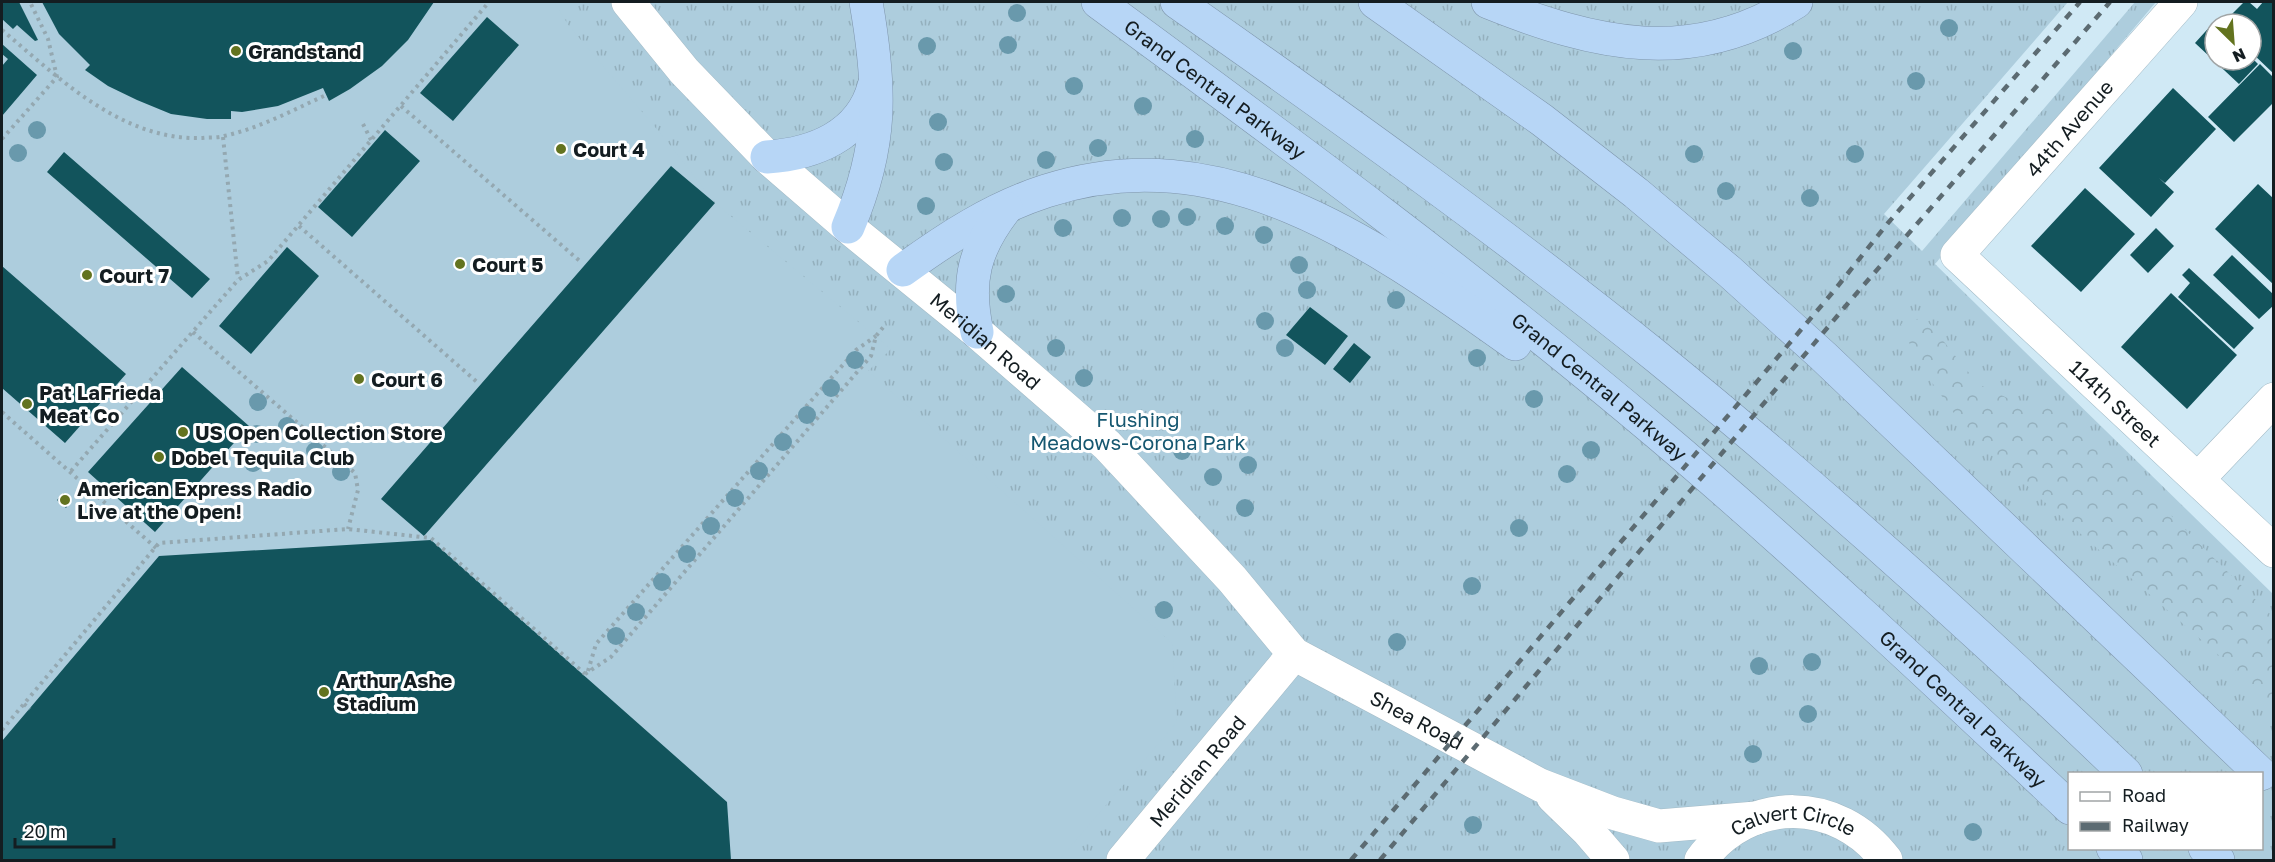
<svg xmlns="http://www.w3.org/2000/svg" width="2275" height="862" font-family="'Golos Text',sans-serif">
<defs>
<pattern id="grass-tufts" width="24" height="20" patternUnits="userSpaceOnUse" patternTransform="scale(1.5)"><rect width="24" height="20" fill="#adcddd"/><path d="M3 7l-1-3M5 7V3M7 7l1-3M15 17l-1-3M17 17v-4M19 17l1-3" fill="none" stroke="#94b0bd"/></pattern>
<pattern id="forest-crowns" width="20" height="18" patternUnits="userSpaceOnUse" patternTransform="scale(1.5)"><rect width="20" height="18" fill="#adcddd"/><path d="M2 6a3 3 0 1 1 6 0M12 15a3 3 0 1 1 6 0" fill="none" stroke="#94b0bd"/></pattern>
</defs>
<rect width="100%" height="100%" fill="#d0e9f5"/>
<path fill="url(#grass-tufts)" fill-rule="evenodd" d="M2,2h2066l-184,212 38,37 213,-249h21l-221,262 338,330v266h-2271zM2070,774h192v74h-192z"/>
<path fill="url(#forest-crowns)" d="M1924,317l54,67 44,21 26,-3 17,8 208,207v86l-233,-205 -84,-82 -38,-53 -17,-39z"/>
<path fill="#adcddd" d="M2,2h552l15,24 97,114 49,63 176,146 -23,22 304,272 5,79 -118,138h-1057z"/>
<path fill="#12545c" d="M2,2h17l19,38 -3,1 -18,-16 -4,4 -11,-10z
M42,2h392l-26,38 -26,26 -32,23 -21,12 -6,-13 -45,18 -36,6 -11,-1v8h-24l-36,-5 -34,-14 -29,-14 -23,-16 5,-5 -31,-31z
M2244,2h5l8,7 6,-7h11v72l-23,-22v-28h-29z
M487,17l32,28 -66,76 -33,-28z
M2214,22l1,38h36v-3l7,7 -19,20 -44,-41z
M2,44l35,31 -35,41v-50l6,-7 -6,-5z
M2260,64l14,14v24l-40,40 -26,-25z
M2173,88l43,41 -51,54 -6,-5 15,14 -23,25 -52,-49z
M385,130l35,31 -68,76 -34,-30z
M64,152l146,127 -18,19 -145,-126z
M671,166l44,37 -291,333 -43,-37z
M2258,184l16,15v86l-59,-56z
M2085,188l50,46 -54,58 -50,-46z
M2156,228l18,18 -26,27 -18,-18z
M287,247l32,29 -68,78 -32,-28z
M2232,255l42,40v10l-15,14 -46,-44z
M2,266l124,108 -61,69 -63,-55z
M2189,268l65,60 -20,21 -56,-52 12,-14 -8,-8z
M2171,293l66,62 -50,54 -66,-62z
M1310,307l38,29 -23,29 -39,-30z
M1354,343l17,14 -21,26 -17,-14z
M182,367l67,59 -94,106 -67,-60z
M64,493l8,7 -6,8 -9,-8z
M431,540l296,262 4,58h-729v-119l157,-185z"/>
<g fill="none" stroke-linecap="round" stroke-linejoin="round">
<g stroke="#a3bbc7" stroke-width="34">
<g id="minor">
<path id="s1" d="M628,2l56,69 83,86 81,70 129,105 130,113 125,134 62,75 246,131 73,28 46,13 97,-8"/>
<path id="s2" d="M2181,2l-224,253 317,296"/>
<path d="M2198,479l76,-80"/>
<path d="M1553,797l35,34 25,29"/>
<path id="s3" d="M1123,860l171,-206"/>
<path id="s4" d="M1701,860c48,-65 137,-64 185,0"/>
</g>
</g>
<g stroke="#7e95ab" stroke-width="34">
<g id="highway">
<path id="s5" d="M1098,2c189,139 378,278 558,430 142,120 278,248 414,376"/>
<path d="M1177,2c163,114 325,230 480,355 162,132 318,272 469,417"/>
<path d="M1375,2l167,118 94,73 94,79 93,84 438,418"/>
<path d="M1488,2c107,43 204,66 308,0"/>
<path d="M767,157c46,-3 94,-21 107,-71"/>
<path d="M848,227c35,-82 33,-139 18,-225"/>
<path d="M903,270c44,-32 90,-62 143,-79 178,-58 331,55 469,153"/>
<path d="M977,332c-11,-51 -3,-83 29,-124"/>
<path d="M2113,848l13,12"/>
<path d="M2205,848l13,12"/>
</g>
</g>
<path stroke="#94a8b1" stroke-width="4" stroke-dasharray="3 4.5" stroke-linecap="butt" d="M2,30c57,48 120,111 200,108 7,-1 15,0 22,-2 36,-8 69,-26 102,-41
M401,106l181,157
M363,124l8,16
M223,137l15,142
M2,139l55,-62 -9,-38 -18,-37
M299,226l178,156
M193,332l162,141 3,17 -10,39
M2,412l154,136
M71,471l167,-191 30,-19 221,-259
M588,671l8,-27 260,-294 20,-14
M585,674l26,-17 260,-301 5,-20 9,-11
M24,704l6,5
M2,730l157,-187 189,-14 83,9 154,136"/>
<use href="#minor" stroke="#fff" stroke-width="33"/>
<use href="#highway" stroke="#b7d6f6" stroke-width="33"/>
<path stroke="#5c6b72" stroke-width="4.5" stroke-dasharray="8 8" stroke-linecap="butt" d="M1351,860l482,-568 55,-69 192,-221
M1380,860l469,-558 261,-300"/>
</g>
<g fill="#6999ac">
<circle cx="1017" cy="13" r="9"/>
<circle cx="1949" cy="28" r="9"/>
<circle cx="1008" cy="45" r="9"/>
<circle cx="927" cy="46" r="9"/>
<circle cx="1793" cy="51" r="9"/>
<circle cx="1916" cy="81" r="9"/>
<circle cx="1074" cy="86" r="9"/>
<circle cx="1143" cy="106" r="9"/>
<circle cx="938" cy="122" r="9"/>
<circle cx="37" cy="130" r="9"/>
<circle cx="1195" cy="139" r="9"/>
<circle cx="1098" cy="148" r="9"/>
<circle cx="18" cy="153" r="9"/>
<circle cx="1694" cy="154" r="9"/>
<circle cx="1855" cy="154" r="9"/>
<circle cx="1046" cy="160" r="9"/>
<circle cx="944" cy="162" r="9"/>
<circle cx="1726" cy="191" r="9"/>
<circle cx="1810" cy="198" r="9"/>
<circle cx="926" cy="206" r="9"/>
<circle cx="1187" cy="217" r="9"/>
<circle cx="1122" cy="218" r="9"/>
<circle cx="1161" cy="219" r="9"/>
<circle cx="1225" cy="226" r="9"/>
<circle cx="1063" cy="228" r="9"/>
<circle cx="1264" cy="235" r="9"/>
<circle cx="1299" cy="265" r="9"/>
<circle cx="1307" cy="290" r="9"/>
<circle cx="1006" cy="294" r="9"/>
<circle cx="1396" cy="300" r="9"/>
<circle cx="1265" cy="321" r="9"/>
<circle cx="1056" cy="348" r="9"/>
<circle cx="1285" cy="348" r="9"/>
<circle cx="1477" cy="358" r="9"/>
<circle cx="855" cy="360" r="9"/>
<circle cx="1084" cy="378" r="9"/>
<circle cx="831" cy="388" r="9"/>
<circle cx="1534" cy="399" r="9"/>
<circle cx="258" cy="402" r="9"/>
<circle cx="807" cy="415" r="9"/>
<circle cx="287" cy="426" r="9"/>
<circle cx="257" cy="434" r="9"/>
<circle cx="783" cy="442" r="9"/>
<circle cx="1591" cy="450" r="9"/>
<circle cx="315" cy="451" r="9"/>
<circle cx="1182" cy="451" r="9"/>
<circle cx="284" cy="458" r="9"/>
<circle cx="253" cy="463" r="9"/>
<circle cx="1248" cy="465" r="9"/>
<circle cx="759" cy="471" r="9"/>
<circle cx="341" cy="472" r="9"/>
<circle cx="1567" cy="474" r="9"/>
<circle cx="1213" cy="477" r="9"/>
<circle cx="735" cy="498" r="9"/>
<circle cx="1245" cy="508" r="9"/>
<circle cx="711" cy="526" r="9"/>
<circle cx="1519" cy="528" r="9"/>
<circle cx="687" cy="554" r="9"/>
<circle cx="662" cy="582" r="9"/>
<circle cx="1472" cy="586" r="9"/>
<circle cx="1164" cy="610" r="9"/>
<circle cx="636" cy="612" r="9"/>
<circle cx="616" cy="636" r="9"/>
<circle cx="1397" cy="642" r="9"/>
<circle cx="1812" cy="662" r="9"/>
<circle cx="1759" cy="666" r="9"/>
<circle cx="1808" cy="714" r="9"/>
<circle cx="1753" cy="754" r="9"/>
<circle cx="1473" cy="825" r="9"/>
<circle cx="1973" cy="832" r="9"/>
</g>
<g fill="#63731f" stroke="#fff" stroke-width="2">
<circle cx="236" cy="51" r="6"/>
<circle cx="561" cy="149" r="6"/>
<circle cx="460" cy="264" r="6"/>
<circle cx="87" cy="275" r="6"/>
<circle cx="359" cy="379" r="6"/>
<circle cx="27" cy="404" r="6"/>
<circle cx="183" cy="432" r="6"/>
<circle cx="159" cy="457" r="6"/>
<circle cx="65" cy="500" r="6"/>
<circle cx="324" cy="692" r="6"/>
</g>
<g text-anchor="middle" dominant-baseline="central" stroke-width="6" stroke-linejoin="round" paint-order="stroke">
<g font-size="20" font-weight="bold" fill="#141d21" stroke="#fff" text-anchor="start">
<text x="248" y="51">Grandstand</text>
<text x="573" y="149">Court 4</text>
<text x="472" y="264">Court 5</text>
<text x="99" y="275">Court 7</text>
<text x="371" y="379">Court 6</text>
<text x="39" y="392">Pat LaFrieda<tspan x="39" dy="23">Meat Co</tspan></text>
<text x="195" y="432">US Open Collection Store</text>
<text x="171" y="457">Dobel Tequila Club</text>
<text x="77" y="488">American Express Radio<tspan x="77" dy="23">Live at the Open!</tspan></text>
<text x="336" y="680">Arthur Ashe<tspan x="336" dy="23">Stadium</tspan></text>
</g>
<g font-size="20" fill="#141d21" stroke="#fff">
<text stroke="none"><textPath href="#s5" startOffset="146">Grand Central Parkway</textPath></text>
<text transform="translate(2069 128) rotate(-49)">44th Avenue</text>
<text stroke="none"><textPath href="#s1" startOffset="494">Meridian Road</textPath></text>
<text stroke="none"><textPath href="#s5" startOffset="632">Grand Central Parkway</textPath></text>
<text stroke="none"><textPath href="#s2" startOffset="555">114th Street</textPath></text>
<text stroke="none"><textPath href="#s5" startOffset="1118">Grand Central Parkway</textPath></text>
<text stroke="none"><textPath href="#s1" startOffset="1074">Shea Road</textPath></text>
<text stroke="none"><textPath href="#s3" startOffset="116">Meridian Road</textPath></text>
<text stroke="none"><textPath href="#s4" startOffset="108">Calvert Circle</textPath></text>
</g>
<g font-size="20" fill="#155770" stroke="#fff">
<text x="1138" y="419">Flushing<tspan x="1138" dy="23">Meadows-Corona Park</tspan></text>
</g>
</g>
<rect width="2275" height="862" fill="none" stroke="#141d21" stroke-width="6"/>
<rect x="2068" y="772" width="195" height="78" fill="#ffffff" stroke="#a1a5a6" stroke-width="1.5"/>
<rect x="2080" y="792" width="30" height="9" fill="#ffffff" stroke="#a1a5a6" stroke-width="1.5"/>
<text x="2122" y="802" font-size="18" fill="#141d21">Road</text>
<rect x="2080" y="822" width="30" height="9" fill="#5c6b72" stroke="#a1a5a6" stroke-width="1.5"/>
<text x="2122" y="832" font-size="18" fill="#141d21">Railway</text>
<g transform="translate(2233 42) rotate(155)"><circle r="28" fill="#ffffff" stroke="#a1a5a6" stroke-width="1.5"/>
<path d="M0-4.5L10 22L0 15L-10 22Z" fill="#63731f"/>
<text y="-9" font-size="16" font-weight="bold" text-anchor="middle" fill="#141d21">N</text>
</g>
<path d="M15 838v9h99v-9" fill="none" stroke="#141d21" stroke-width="3"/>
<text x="24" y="838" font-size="18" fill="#141d21" stroke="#ffffff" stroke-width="4.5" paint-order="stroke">20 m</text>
</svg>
